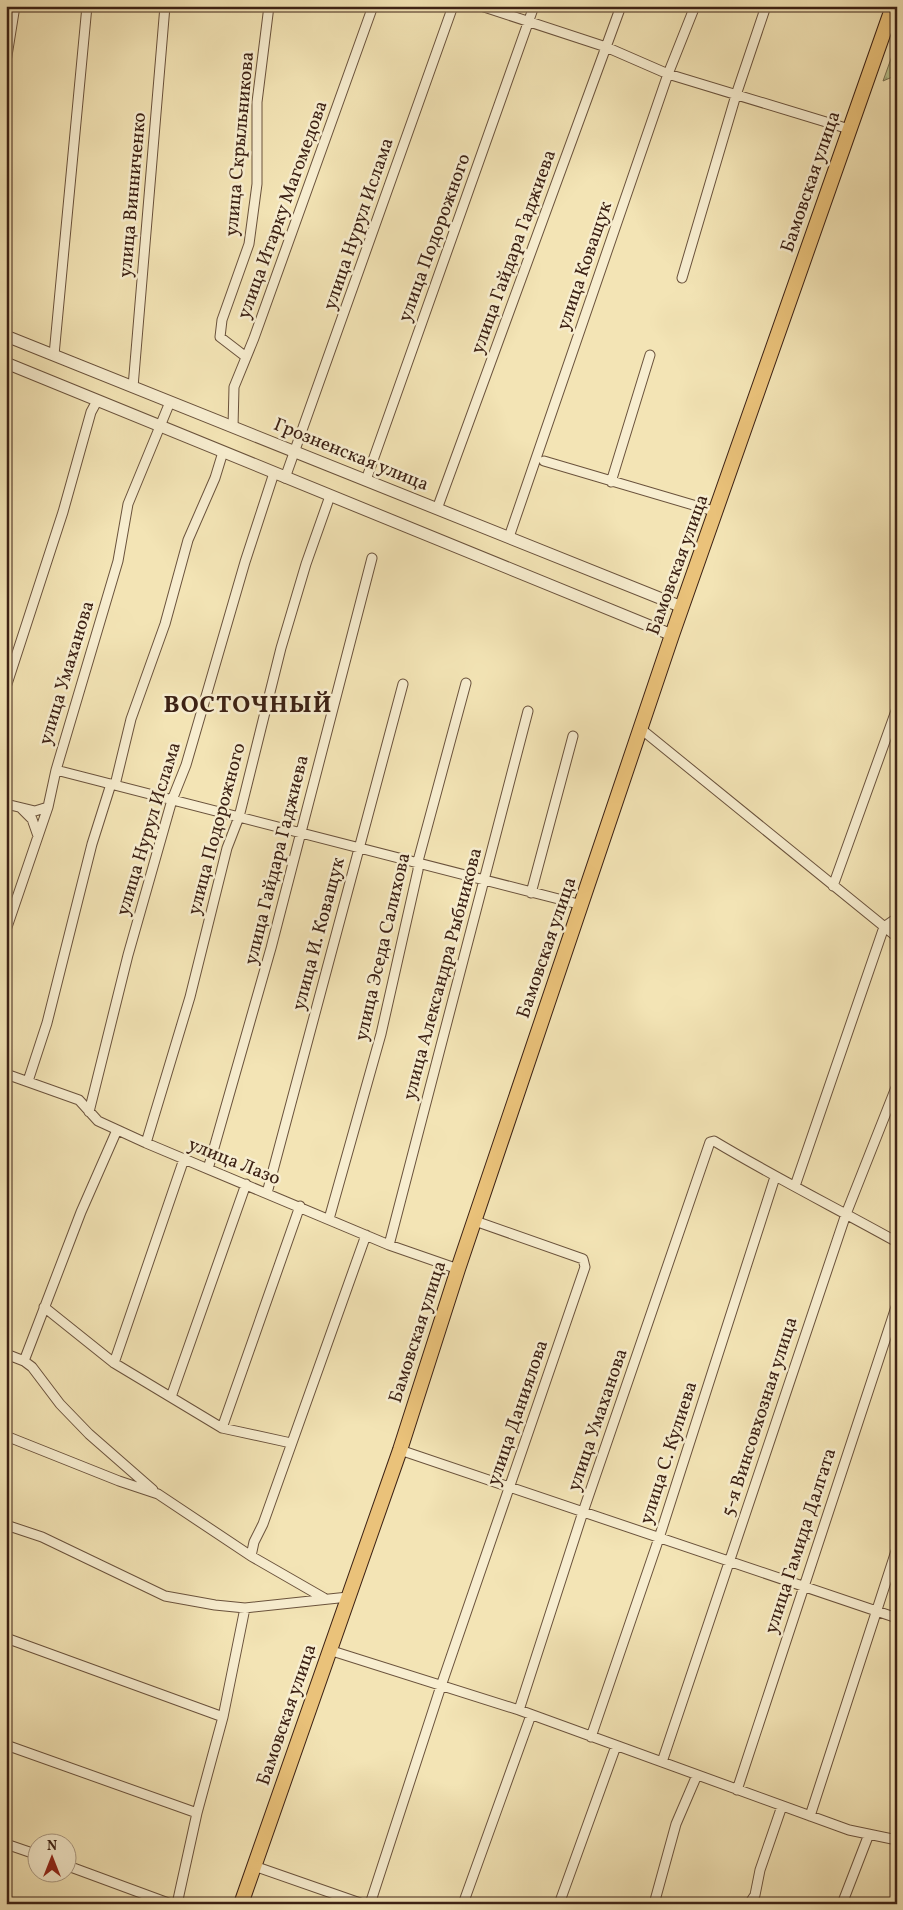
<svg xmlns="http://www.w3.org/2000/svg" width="903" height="1910" font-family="Vollkorn,serif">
<defs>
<pattern id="forest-firs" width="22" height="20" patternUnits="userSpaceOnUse" patternTransform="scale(1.25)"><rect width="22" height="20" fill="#b9c48e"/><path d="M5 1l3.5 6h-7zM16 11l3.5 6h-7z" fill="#a0a87a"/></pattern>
</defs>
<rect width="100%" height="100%" fill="#f3e4b5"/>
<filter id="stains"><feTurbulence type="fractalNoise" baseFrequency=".004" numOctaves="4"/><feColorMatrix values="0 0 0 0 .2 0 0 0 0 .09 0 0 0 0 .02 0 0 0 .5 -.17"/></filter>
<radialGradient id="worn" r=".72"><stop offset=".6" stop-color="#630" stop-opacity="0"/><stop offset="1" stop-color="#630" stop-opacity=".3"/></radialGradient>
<path fill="url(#forest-firs)" stroke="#7a7251" d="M897,42v33l-14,6z"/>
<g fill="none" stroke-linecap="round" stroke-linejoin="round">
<g stroke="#6a523c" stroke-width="11">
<path id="minor" d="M481,6l125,41 62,27 181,55
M6,62l9,-56
M682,278l54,-183 30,-89
M54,355l33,-349
M246,357l-26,-20 2,-17 27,-76 8,-60v-82l12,-96
M133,387l32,-381
M233,427l1,-40 20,-49 119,-332
M544,461l173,51
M285,478l168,-472
M366,480l168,-474
M611,482l39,-127
M437,509l184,-503
M509,537l159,-463 27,-68
M6,687l57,-175 28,-100 6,-11
M641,729l256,208
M56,770l526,135
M115,785l16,-66 34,-95 23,-84 27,-62 8,-26
M6,804l29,7 13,-4
M21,808l11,11 6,17
M833,886l64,-178
M531,893l42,-157
M6,930l42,-123 8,-37 62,-209 10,-57 42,-102
M6,1074l73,26 19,21 48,22 243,102 69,24
M28,1081l19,-58 45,-179 19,-60
M89,1112l39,-157 44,-155 14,-35 59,-203 29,-89
M146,1143l44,-146 37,-149 12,-31 42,-169 25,-84 24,-68
M208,1169l63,-221 101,-390
M795,1186l89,-259 13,-9
M267,1193l136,-509
M329,1219l52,-185 37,-164v-9l48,-178
M389,1245l139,-534
M44,1307l70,56 108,65 69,15
M6,1354l18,7 8,6 28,37 29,30 64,56
M24,1361l57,-149 36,-82
M114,1363l70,-204
M171,1397l75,-213
M222,1428l78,-222
M6,1436l113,45 39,13 93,62 73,42
M400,1450l497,168
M6,1525l36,12 123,59 50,9 30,3 103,-11
M251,1556l3,-14 9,-18 103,-289
M6,1638l217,79
M329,1650l190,60 330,120 48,10
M519,1710l64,-198 127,-370 4,-1c60,36 122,67 183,101
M591,1737l68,-199 116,-361
M6,1745l191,68
M662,1762l184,-548 51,-129
M737,1790l160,-486
M810,1816l87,-268
M6,1844l32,11
M68,1866l103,38
M254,1866l109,38
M177,1904l20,-91 26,-96 22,-109
M370,1904l71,-218 144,-419 -2,-8 -108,-38
M463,1904l68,-189
M559,1904l57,-158
M654,1904l22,-80 21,-49
M749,1904l6,-9 5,-25 22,-64
M842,1904l27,-70"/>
</g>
<g stroke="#6a523c" stroke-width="13">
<path id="tertiary" d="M6,336l676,271
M6,363l666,272"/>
</g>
<g stroke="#3c2114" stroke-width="16">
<path id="trunk" d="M241,1904l159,-454 58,-181 214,-634 221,-629"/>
</g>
<use href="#minor" stroke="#f7edcf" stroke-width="9"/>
<use href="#tertiary" stroke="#f7edcf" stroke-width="11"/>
<use href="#trunk" stroke="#eac27a" stroke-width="14"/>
</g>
<g text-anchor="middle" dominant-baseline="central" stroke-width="5" stroke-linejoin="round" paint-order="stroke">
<g font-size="19" fill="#3c2114" stroke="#f7edcf">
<text transform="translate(240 144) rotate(-85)">улица Скрыльникова</text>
<text transform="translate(811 182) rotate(-71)">Бамовская улица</text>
<text transform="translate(133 195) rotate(-85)">улица Винниченко</text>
<text transform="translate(283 210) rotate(-70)">улица Итарку Магомедова</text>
<text transform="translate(359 224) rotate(-71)">улица Нурул Ислама</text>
<text transform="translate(435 238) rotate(-70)">улица Подорожного</text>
<text transform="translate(514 252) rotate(-70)">улица Гайдара Гаджиева</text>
<text transform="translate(585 266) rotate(-71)">улица Коващук</text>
<text transform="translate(351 455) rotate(22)">Грозненская улица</text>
<text transform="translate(678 565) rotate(-70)">Бамовская улица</text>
<text transform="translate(67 673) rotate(-73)">улица Умаханова</text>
<text transform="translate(149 829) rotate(-73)">улица Нурул Ислама</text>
<text transform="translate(217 829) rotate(-75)">улица Подорожного</text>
<text transform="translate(277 860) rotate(-76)">улица Гайдара Гаджиева</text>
<text transform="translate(319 934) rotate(-75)">улица И. Коващук</text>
<text transform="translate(383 947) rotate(-77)">улица Эседа Салихова</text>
<text transform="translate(547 948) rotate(-71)">Бамовская улица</text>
<text transform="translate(443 974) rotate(-75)">улица Александра Рыбникова</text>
<text transform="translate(234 1162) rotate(22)">улица Лазо</text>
<text transform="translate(418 1332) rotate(-72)">Бамовская улица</text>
<text transform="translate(518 1413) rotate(-71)">улица Даниялова</text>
<text transform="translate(760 1417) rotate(-72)">5-я Винсовхозная улица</text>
<text transform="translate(598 1420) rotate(-71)">улица Умаханова</text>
<text transform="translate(669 1453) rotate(-72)">улица С. Кулиева</text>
<text transform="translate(801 1541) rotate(-72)">улица Гамида Далгата</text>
<text transform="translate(287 1715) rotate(-71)">Бамовская улица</text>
</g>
<g font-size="24" font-weight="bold" letter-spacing="1" fill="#3c2114" stroke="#f7edcf">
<text x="248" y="706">ВОСТОЧНЫЙ</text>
</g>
</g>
<rect width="903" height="1910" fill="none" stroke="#f3e4b5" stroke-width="25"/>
<rect x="8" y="8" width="888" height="1895" fill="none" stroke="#3c2114" stroke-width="2.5"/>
<rect x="12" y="12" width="878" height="1885" fill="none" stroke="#3c2114"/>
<g transform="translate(52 1858)"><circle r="24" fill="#f7edcf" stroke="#ac9b84"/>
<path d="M0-4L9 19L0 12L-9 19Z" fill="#8f2418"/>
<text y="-8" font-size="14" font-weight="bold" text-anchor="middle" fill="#3c2114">N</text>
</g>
<rect width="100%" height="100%" filter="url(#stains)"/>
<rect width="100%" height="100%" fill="url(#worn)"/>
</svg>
